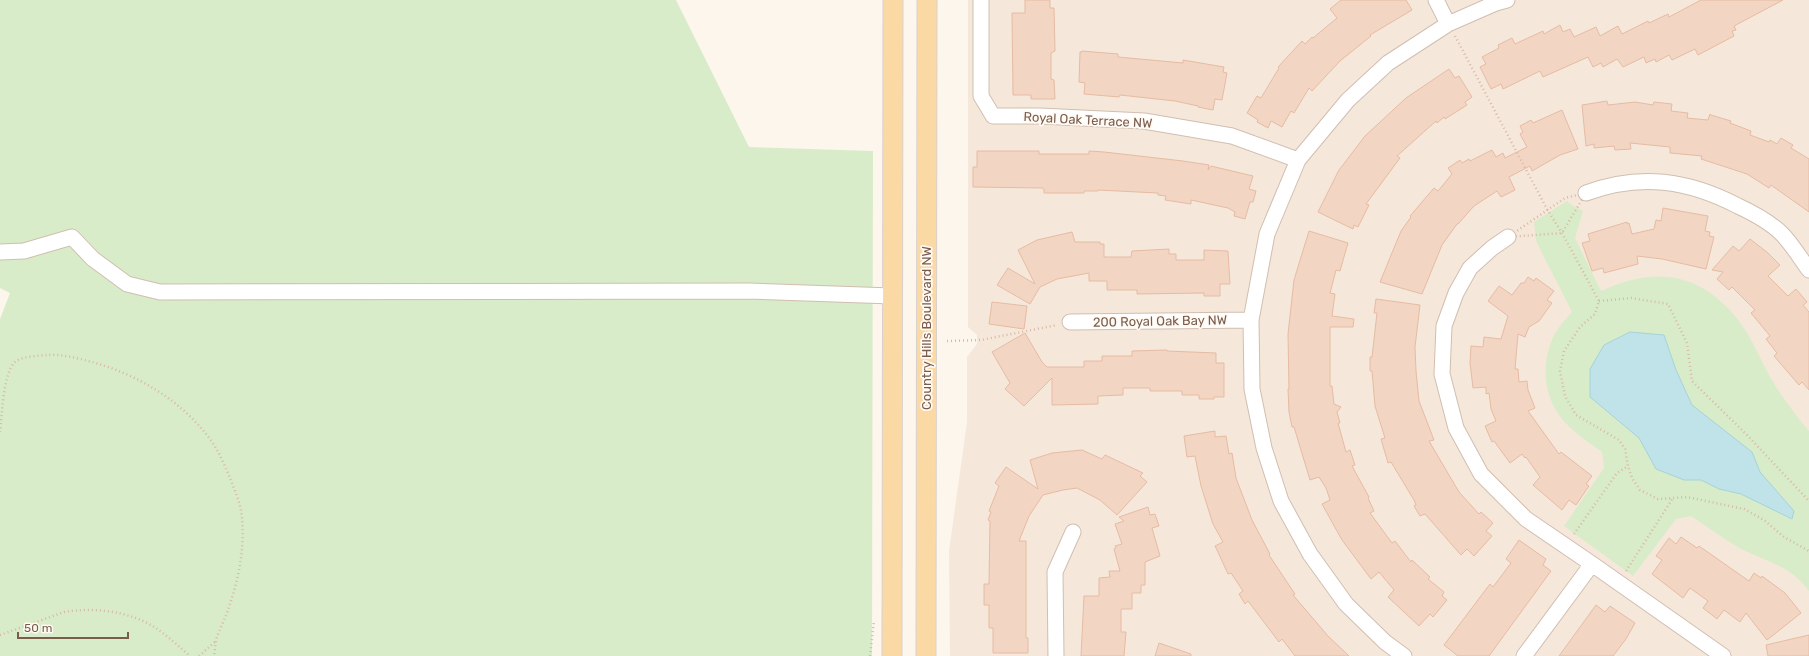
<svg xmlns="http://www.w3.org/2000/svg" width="1809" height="656" font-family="Rubik,sans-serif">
<rect width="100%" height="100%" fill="#fdf6ec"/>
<path fill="#f5e8da" d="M968,0h841v656h-859l-1,-105 18,-129v-65l10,-13v-9l-9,-8z"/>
<path fill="#d8ecc9" d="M0,0h676l73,147 124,4 -1,505h-872v-337l10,-26 -10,-5z
M1567,201l6,5 10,5 -8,27 26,53c52,-24 96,-20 134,25 15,17 24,41 35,61 11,19 25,37 39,54v160c-19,-26 -42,-29 -68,-42 -17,-10 -33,-22 -50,-33l-15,3 -43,57 -69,-50 40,-58 -2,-16c-14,-10 -29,-20 -40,-33 -18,-22 -21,-54 -10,-79 4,-11 12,-19 20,-28l-34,-67 -2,-5 -2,-18z"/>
<path fill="#bfe3e8" stroke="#a5d3da" d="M1630,332l34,3 12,35 16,35 60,47 8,20 34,39 -2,8 -51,-25 -22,-5 -18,-9h-17l-28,-11 -17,-31 -49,-41v-28l14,-24z"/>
<path fill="#f3d5c3" stroke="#e6bba3" d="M1025,0h25v8h4l1,43 -4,2v26l3,1 1,19h-24v-4h-18l-1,-82h13z
M1341,0h65l6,10 -42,25 1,1 -31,25 -28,30 -3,-3 -15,25 -3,-2 -9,16 -11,-6 -3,7 -11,-6 1,-2 -11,-7 10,-17 4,2 18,-30 -1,-1 24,-26 3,3 7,-7 1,1 24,-20 -7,-9z
M1701,0h82l-49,26 2,4 -4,1 2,5 -36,19 -3,-6 -23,11 -3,-5 -13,7 -1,-3 -9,4 -2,-6 -21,10 -6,-8 -14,8 -2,-4 -8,4 -5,-10 -45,20 -3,-6 -37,18 -2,-5 -10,5 -11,-22 6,-3 -4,-7 17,-9 -1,-3 14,-7 3,6 28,-13 1,3 16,-9 3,7 7,-3 4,8 22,-10 4,9 18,-10 4,8 26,-13 1,2 19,-9 1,3z
M1082,51l36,3v3l65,6v-3l41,7 -1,5 4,1 -5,27 -7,-1 -2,11 -15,-3v-1l-23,-5 -55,-6 -1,2 -35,-3 1,-11 -6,-1 1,-30h2z
M1449,69l6,9 4,-2 13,21 -7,5 2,3 -22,14 -1,-2 -7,6 -1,-2 -39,35 3,2 -34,46 3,1 -11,22 -4,-2 -1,4 -35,-17 21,-42 26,-34 41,-38z
M1607,101l1,4 27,-3 18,3 1,-3 18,2 -1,7 17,2 -1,5 21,2 2,-6 1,1 20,6 -1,2 21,8 -1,4 19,7 1,-2 7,4 4,-6 12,7 -2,3 18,11v53l-38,-27 -2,3 -22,-14 -46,-15 1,-3 -32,-3v-6l-40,-4 1,6 -16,1 -1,-4 -20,2v-4l-8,2 -4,-41z
M1562,110l16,39 -18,6 -28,16 -2,-5 -21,11 6,13 -14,7 -4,-6 -23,15 -16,18h-1l-15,21 -20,49 -42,-12 21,-51 10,-14 -1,-1 24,-28 4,3 14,-17 -4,-6 12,-8 2,3 7,-4 1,2 22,-11 4,7 7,-4 2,5 22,-11 -7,-13 3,-2 -3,-6 11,-6 2,3z
M977,151h62v3h50v-3l15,1 79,9 26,4 -1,5 3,-4 42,10 -4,13 7,2 -3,11h-3l-5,17 -11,-3 1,-4 -7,-4 -37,-8v4l-26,-4 1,-4 -8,-1v-2l-60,-3v1h-14v2h-40v-4l-2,-1 -69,-1v-20h4z
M1663,208l45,8 -3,15 5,1 -1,4 5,1 -8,32 -44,-10 -25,-3 1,8 -34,9 -1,-5 -11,3 -10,-28 8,-2 -2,-7 39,-12v2l2,-1 3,11 22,-5 2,-9 5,1z
M1309,231l39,12 -8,28 -4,-1 -6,23 5,1 -3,22 22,3 -1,8h-23v59h2l2,18 7,3 -4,5 3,11h-2l8,29 4,-2 5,15 -3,1 17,31 -1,1 6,13 -4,2 22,30 3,-2 16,21 1,-2 18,17 -2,2 16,13 -2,4 5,4 -14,17 -3,-3 -11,12 -31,-29 6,-7 -15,-18 -8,7 -29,-39 -20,-36 8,-4 -4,-12 -7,-11 -9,3 -16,-53h-2l-3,-15 -1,-23h1l-1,-55 6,-54z
M1072,232l3,10h25v2h4v13h27l1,-6 37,-2v5h7v6h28v-10l24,1 2,33h-10v12h-16v-3l-67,1v-4h-30v-9h-18v-8l-32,6 -17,8 -10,17 -33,-19 11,-17 27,16 -17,-34 19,-10z
M1750,239l18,14 12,12 -12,11 20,20 8,-7 11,13 -4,3 6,7v78l-7,-8 -3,3 -25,-29 3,-3 -11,-14 4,-3 -19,-23 4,-3 -23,-23 -3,3 -12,-11 6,-7 -11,-2 21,-24 6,5z
M1528,277l6,4 2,-3 18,13 -7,9 5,3 -13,18 -10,6 -4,10 -7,-3 -3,35h3l1,13 8,-1 1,9 7,18 -7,3 31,43 2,-2 31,24 -6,8 3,2 -13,19 -7,-5 -7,10 -29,-25 7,-8 -14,-20 -1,1 -3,-4 -12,9 -16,-22 -2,1 -7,-16 11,-5 -5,-12 -2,-16 -3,1v-7l-13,1 -3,-25 1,-17 12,1 1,-10 17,2 7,-23 -20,-15 11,-15 13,9 9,-12h3z
M1376,299l44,6 -5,42 1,24 3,30 15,39 -5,1 30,51 20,22 2,-2 12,11 -7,8 6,5 -18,20 -7,-7 -6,6 -36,-41 -5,2 -6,-10 2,-1 -2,-5 -23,-38 -3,1 -7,-24 4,-1 -10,-32 -3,-35h-2v-14h2l5,-44h-3z
M992,302l35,4 -3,23 -35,-5z
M1025,333l17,29 5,5h37v-6h18v-5h30v-5l35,-1v1l49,2v10h8v34h-10v2h-15v-4h-17v-4h-32v-3h-27v7l-25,1v8l-46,1v-27l-28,28 -19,-17 5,-6 -18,-31z
M1215,431v6l11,-1 3,18 3,-1 4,25 16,42 18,34 -1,1 26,39 -2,1 35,41 21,20h-54l-13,-17 -3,3 -31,-41 -3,3 -6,-10 4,-3 -12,-18 -3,1 -11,-24 -2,-4 8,-4 -10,-18 -12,-38 -6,-30 -8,1 -3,-21z
M1082,450l20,9 3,-4 38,18 -3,3 7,6 -30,33 -17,-15 -23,-12 -14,2 -20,5 -14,21 -10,25h7v97h2v15h-35v-25h-4v-23h-5v-21h5l1,-63 -2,-1 3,-8 -2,-1 10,-25 -4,-3 11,-16 32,22 -8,-29 22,-7z
M1148,507l2,8 5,-1 4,12 -7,2 8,28 -15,6v23h-4v8h-9v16h-11v23h5l-2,24h-43l3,-60h15v-18l11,-1 -1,-6h11l-6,-22 2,-1 -1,-2 7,-2 -7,-20 9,-3 -5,-4z
M1681,537l16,11 2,-2 50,35 5,-8 7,5 1,-2 23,17 16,20 -34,27 -21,-27 -6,9 -16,-12 -7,9 -14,-11 5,-7 -18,-13 -7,10 -31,-24 10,-14 -6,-4 13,-18 7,6z
M1519,540l27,19 -3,6 8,6 -62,85h-31l-14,-11 46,-61 3,3 18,-24 -5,-4z
M1596,605l9,7 5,-6 25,17 -9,16 -13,17h-54z
M1809,635v21h-41l-2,-11z
M1159,643l32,11v2h-36z"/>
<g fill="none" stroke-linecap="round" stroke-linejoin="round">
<g stroke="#d1beb0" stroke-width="17">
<path id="minor" d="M981,0v96l12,20h47l104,5 88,15 66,24
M1436,0l12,24
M1586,193c54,-20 102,-13 152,13 15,7 32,16 44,28 10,10 18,24 27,36
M1508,237l-16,11 -22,20 -14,25 -12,33 -2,48 14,54 25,46 45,45 66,45 131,92
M0,252l24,-1 48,-14 21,22 34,25 33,8 589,-1 143,5
M1070,322l181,-2
M1056,656l-1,-84 18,-40
M1404,656l-19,-14 -39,-38 -36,-50 -29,-53 -17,-53 -12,-59 -1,-69 16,-86 31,-74 50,-60 40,-37 60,-39 48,-21 11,-3
M1524,656l68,-92"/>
</g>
<g stroke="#dad1cd" stroke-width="21">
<path id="major" d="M892,656l1,-656
M926,656l1,-656"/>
</g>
<path stroke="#d9b8a5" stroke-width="2.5" stroke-dasharray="1 3" stroke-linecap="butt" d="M1455,36l92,173 15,24 37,68 -4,13 -15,13 -16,24 -4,20 5,25 11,19 43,25 6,9 3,17 4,12 8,12 18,9 29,-2 57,12 20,11 20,17 25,14
M1586,193l-24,40 -54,4 57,-39z
M1599,301l32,-3 37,6 19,39 5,38 56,55 61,65
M947,341l34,-1 76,-15
M0,432c2,-16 3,-59 15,-70 7,-6 24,-6 32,-7 15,-1 30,3 45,7 48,13 97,43 124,86 5,9 10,20 14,30 5,13 11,26 12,40 3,31 -4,64 -14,92 -3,10 -10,21 -12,31 -1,5 -1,10 -2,15
M1574,534l43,-61 11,-7
M1626,571l47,-73
M0,635l64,-23c28,-5 66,-1 90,15 13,8 24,19 36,29
M199,656l17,-15
M870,656l4,-35"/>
<use href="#minor" stroke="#fff" stroke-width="15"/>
<use href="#major" stroke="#fbd9a5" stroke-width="19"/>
</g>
<g text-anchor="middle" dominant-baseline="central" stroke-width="3.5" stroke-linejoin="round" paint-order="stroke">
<g font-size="13" fill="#7a5c4d" stroke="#fffaf3">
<text transform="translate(1088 120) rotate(3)">Royal Oak Terrace NW</text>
<text transform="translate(1160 321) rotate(-1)">200 Royal Oak Bay NW</text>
<text transform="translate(926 328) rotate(-90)">Country Hills Boulevard NW</text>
</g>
</g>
<path d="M18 632v6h110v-6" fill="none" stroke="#7a5c4d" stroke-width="2"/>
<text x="24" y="632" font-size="12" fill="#7a5c4d" stroke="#fffaf3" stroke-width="3" paint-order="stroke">50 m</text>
</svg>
